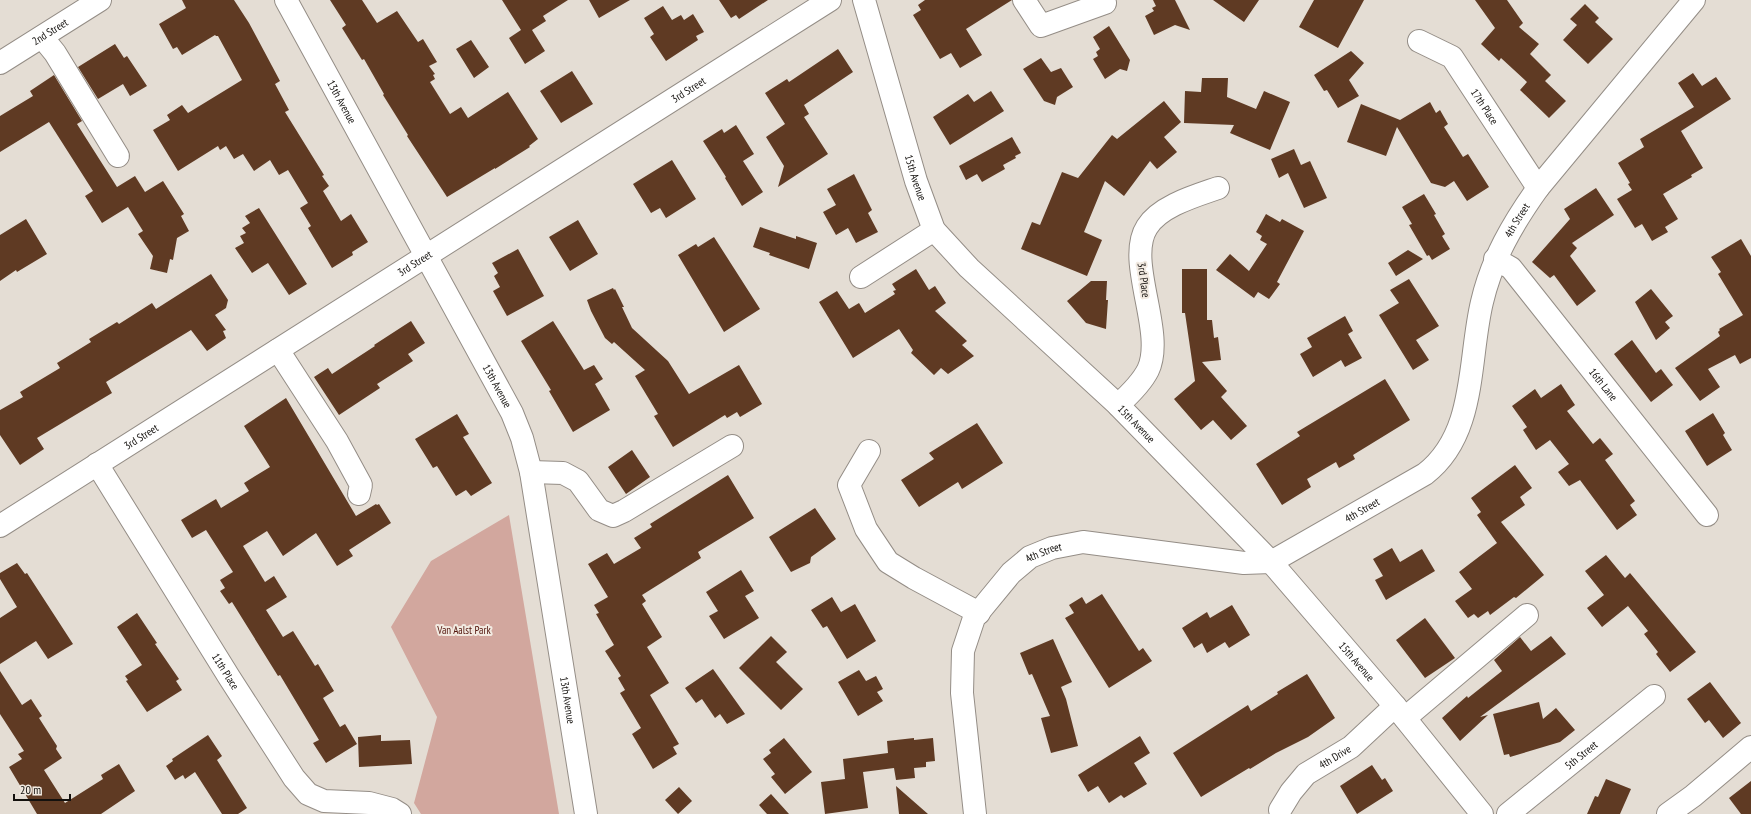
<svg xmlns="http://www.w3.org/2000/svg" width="1751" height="814" font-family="'PT Sans Narrow',sans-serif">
<rect width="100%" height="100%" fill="#e4ddd4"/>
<path fill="#d2a79e" d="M509,515l50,299h-138l-7,-11 23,-86 -46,-90 40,-66z"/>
<path fill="#5f3a23" d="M182,0h52l15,23 31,58 -5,3 14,26 -4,2 39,63 -2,1 7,10 -6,5 18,30 10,-7 17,28 -16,10 1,3 -21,13 -24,-40 3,-2 -11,-18 8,-5 -20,-33 -9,5 -9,-15 -16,11 -11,-17 -9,5 -8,-13 -6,4 -2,-4 -40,25 -25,-41 17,-10 -3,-5 15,-10 6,8 54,-33 -24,-44h-2l-1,-1 -33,20 -5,-8 -4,2 -14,-25 27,-16z
M330,0h32l15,23 20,-12 21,31 5,-3 14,23 -8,4 6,8 -2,1 2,4 -5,3 20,32 11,-7 7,11 40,-26 30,47 -9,7 1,1 -35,22v-1l-48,29 -40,-61 1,-1 -25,-40 1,-1 -20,-35 -2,1 -20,-32 4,-3z
M502,0h66l-25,16 3,5 -14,9 13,21 -20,13 -16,-26 12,-8z
M589,0h41l-31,18z
M719,0h49l-29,19 -3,-4 -5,3z
M925,0h87l-46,29 16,26 -22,13 -9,-15 -11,6 -27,-44 8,-5 -3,-5z
M1153,0h22l15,30 -15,-5 -21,10 -9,-19 9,-5 -2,-3 4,-2z
M1213,0h46l-15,22z
M1314,0h50l-26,48 -39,-21z
M1475,0h32l16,23 -4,4 20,17 -9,10 21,21 -6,6 21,20 -17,17 -29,-28 7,-8 -26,-24 -2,3 -18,-17 14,-16z
M1585,4l14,14 -4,4 18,17 -25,25 -25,-24 14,-15 -7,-6z
M663,6l9,14 9,-5 3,5 9,-6 11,18 -8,4 2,4 -32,21 -16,-24 4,-3 -10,-16z
M1109,26l21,34 -3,11 -7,-2 -15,10 -12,-20 5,-3 -2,-4 4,-3 -7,-12z
M471,40l18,27 -15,11 -18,-29z
M115,44l9,14 3,-2 20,30 -17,10 -7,-12 -25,15 -20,-32z
M838,49l15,23 -49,33 5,9 -5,3 24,37 -50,33 6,-21 -18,-29 19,-13 -20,-31 22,-14 2,3z
M1351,51l13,12 -15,17 10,16 -21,12 -11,-18 -3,1 -10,-16z
M1041,58l10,14 10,-4 12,19 -16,10 -2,8 -11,-4 -21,-32z
M572,71l21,33 -32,19 -21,-32z
M1693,73l9,13 14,-9 15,22 -50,32 22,37 -12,7 1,2 -29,17 15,25 -13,8 3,5 -16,9 -10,-17 -7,4 -18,-29 15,-9 -4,-6 2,-1 -12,-20 26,-16 -4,-8 54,-32 -16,-24z
M54,75l28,46 -5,3 40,63 18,-11 10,16 18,-11 21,33 -3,2 8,15 -12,7 -4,22 -3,-1 -3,14 -17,-4 3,-13 -15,-22 5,-3 -15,-24 -26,16 -17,-27 8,-5 -44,-69 -49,30v-36l33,-20 -3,-5z
M1202,78h26l-1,19 29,12 8,-18 26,11 -20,48 -40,-17 4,-8 -50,-2 1,-32 16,1z
M991,91l13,20 -54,34 -17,-28 35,-23 6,8z
M1164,101l17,21 -17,15 13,15 -20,17 -7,-8 -26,35 -19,-15 -21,51 18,8 -15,36 -66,-27 11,-27 8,3 22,-53 16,6 34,-43 5,4z
M1430,102l6,11 4,-3 8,14 -4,3 19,30 5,-3 21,33 -22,14 -13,-20 -9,6 -14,-4 -34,-56 -11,29 -39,-14 14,-38 39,16z
M736,125l18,29 -11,7 20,31 -21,14 -17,-28 1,-1 -23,-36 19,-12 2,4z
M1012,137l9,16 -6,3 1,2 -13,7 2,4 -23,13 -5,-8 -11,6 -7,-14z
M1294,149l7,16 9,-4 17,37 -23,10 -16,-35 -9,5 -8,-19z
M672,160l24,39 -30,19 -6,-10 -9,5 -18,-29z
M854,174l18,36 -4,3 10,19 -22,11 -8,-15 -12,7 -13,-23 13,-7 -9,-16z
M1596,188l18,27 -42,28 5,5 -7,8 26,35 -19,15 -23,-31 -4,3 -18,-16 38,-43 -6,-10z
M1424,194l12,20 -2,1 11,19 -3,2 8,13 -18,11 -3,-5 -2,1 -18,-31 3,-1 -10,-17z
M259,208l48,76 -18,11 -21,-32 -16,10 -17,-25 9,-5 -4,-7 6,-3 -4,-5 8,-5 -5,-7z
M1266,214l14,8 2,-3 22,12 -27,51 3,2 -11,15 -11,-7 -4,6 -38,-28 14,-16 19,17 18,-27 -7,-4 2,-4 -6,-4z
M26,219l21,35 -30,18 -1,-2 -16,11v-46z
M578,220l20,34 -28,17 -21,-34z
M760,227l36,12v-3l21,7 -8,26 -40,-14 1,-2 -17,-6z
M714,237l46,72 -36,23 -46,-77 18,-11 2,3z
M1741,239l10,17v102l-11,6 -5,-9 -27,14 12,18 -20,14 -25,-33 45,-32 -2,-4 2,-2 -1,-1 24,-14 -25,-41 3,-2 -10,-15z
M518,249l26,47 -37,20 -14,-25 7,-4 -6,-11 4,-3 -6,-10z
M1408,250l15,9 -27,17 -8,-13z
M916,269l13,21 6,-4 11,17 -11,8 32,30 -5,4 12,11 -26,18 -7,-6 -7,7 -23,-22 2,-3 -14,-21 -46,29 -34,-56 18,-11 12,18 10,-6 6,10 30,-19 -2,-3 3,-1 -4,-6z
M1182,269h25v51h5l2,18 4,-1 3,23 -19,2 25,29 -6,6 26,29 -16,14 -18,-20 -12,10 -27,-31 21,-18 -10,-68h-3z
M211,274l17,26 -2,8 -11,7 11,15 -3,1 3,7 -19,13 -16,-21 -85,52 6,11 -75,45 7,11 -24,16 -20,-30v-25l23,-13 -3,-5 40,-24 -3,-5 34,-21 -2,-3 28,-17 2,2 33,-21 4,6z
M1409,279l30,47 -23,14 13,20 -16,10 -34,-55 20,-12 -9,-13z
M1091,281h16l-1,19h2l-2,29 -20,-6 -19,-22z
M613,288l1,2 1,-1 9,18h-2l10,21 36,33 21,33 50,-29 23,39 -22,13 -3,-5 -10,6 -2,-3 -52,32 -19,-31 4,-2 -23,-38 10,-6 -31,-28 -2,2 -7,-6 -14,-27 -4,-11z
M1651,289l22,27 -8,6 5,6 -14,12 -21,-38z
M1345,316l8,15 -5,3 14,24 -17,9 -4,-7 -28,17 -13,-23 12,-7 -5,-9z
M411,321l14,22 -17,11 5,7 -36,23 3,4 -41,27 -25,-38 14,-9 4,6 43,-28 -1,-1z
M553,321l31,49 10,-5 9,14 -8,5 15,26 -37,22 -24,-41 2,-1 -30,-49z
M1632,340l24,33 5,-4 12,16 -22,17 -37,-48z
M1385,379l25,41 -57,35 2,4 -16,9 -3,-6 -29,17 4,8 -29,18 -26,-41 44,-28 -3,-4z
M1561,384l14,21 -8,6 26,33 7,-6 13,16 -8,6 30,41 -5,4 7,10 -20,15 -37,-50 -11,6 -11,-14 11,-8 -19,-24 -14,10 -13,-20 4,-3 -15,-21 23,-17 6,9z
M286,398l70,118 20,-12 1,1 2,-1 12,19 -42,27 4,6 -16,10 -21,-33 -33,23 -16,-25 -24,15 22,36 9,-6 13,21 -21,13 17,27 10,-6 22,35 3,-2 16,27 -11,7 17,29 5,-3 12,20 -31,19 -13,-20 6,-3 -39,-65 -2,1 -46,-74 -3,2 -9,-13 5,-3 -5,-8 13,-8 -27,-42 -14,8 -11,-18 35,-21 5,9 28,-17 -5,-8 26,-16 -26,-41z
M1713,413l12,20 -2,2 9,15 -25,16 -22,-35z
M457,414l12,20 -6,3 29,46 -21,13 -5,-6 -10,6 -19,-30 -4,2 -18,-29z
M977,423l26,40 -41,26 -4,-7 -39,25 -18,-27 33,-21 -5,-6z
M632,450l18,27 -24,17 -18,-27z
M1515,465l17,23 -12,9 5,8 -24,17 43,53 -28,23 -2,-1 -24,18 -2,-4 -10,7 -4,-4 -6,4 -13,-17 17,-12 -13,-17 38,-29 -20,-28 4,-3 -10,-14z
M728,475l26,43 -56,34 3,6 -59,37 4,6 -4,3 20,33 -15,10 22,36 -19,12 29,49 -6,3 4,7 -24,15 -21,-35 9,-6 -21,-35 5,-3 -7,-12 3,-2 -16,-25 9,-6 -18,-31 3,-1 -5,-8 14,-8 -20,-33 19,-11 7,11 27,-16 -7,-10 18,-11 -2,-3z
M815,508l21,31 -25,18 -1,6 -19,9 -22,-35z
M1392,548l8,14 22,-13 13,22 -49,29 -11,-20 8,-4 -10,-17z
M1606,555l19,23 5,-5 66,79 -26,20 -14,-18 2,-2 -14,-18 4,-3 -20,-25 -26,21 -15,-19 17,-13 -19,-24z
M17,563l8,11 2,-1 46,71 -25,15 -12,-18 -36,23v-46l17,-11 -17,-28v-6z
M741,570l13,21 -9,5 14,22 -35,21 -15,-23 9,-5 -12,-19z
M1102,594l37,57 4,-3 9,13 -43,27 -44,-70 9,-5 -5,-8 13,-8 4,7z
M832,597l9,15 14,-8 21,37 -29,18 -20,-33 -4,2 -12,-18z
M1232,605l18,30 -21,13 -4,-6 -18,11 -5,-10 -8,5 -12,-20 25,-16 3,6z
M137,613l20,30 -2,1 24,35 -3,2 6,9 -35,22 -21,-31 2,-1 -3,-4 17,-11 -25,-38z
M1425,618l30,40 -30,20 -29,-38z
M771,636l16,16 -11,10 27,27 -22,21 -42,-42z
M1551,636l15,18 -86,63 8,-2 -28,26 -18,-23 25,-22 1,2 34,-27 -8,-11 26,-23 11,14z
M1053,639l19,43 -11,5 5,12 12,47 -27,7 -10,-35 9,-2 -18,-42 -3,1 -9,-22z
M713,669l32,45 -18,10 -7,-10 -5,4 -13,-19 -6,4 -11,-15z
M859,670l7,11 10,-5 7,13 -6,3 6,9 -25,15 -20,-34z
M0,671l22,34 9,-6 11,17 -3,2 18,28 -1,3 6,9 -18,12 21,33 38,-24 -2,-4 18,-11 16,27 -34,23h-64l-28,-47 13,-8 -4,-5 6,-3 -24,-37z
M1307,674l28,44 -27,19 -32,16 -26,16 -1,-1 -48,29 -28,-44 75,-48 3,6 27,-17 -1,-2z
M1710,682l31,41 -18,15 -14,-18 -4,3 -18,-24z
M1539,702l4,17 13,-11 19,22 -15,12 -50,15 -1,-3 -5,1 -11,-41z
M208,735l14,21 -5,4 30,48 -9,6h-16l-27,-42 -10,7 -2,-4 -8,5 -9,-14 7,-5 -1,-2z
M381,735v6l29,-1 2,24 -53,3 -1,-30z
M1140,736l10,17 -16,10 13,21 -23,14 -3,-3 -12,8 -11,-17 -10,6 -10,-17z
M784,738l28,34 -27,22 -14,-17 4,-3 -12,-15 8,-6 -2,-3z
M914,738v2l19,-2 2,23 -9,1v5l-12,1 1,10 -19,2 -2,-12 -31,4 5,36 -43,6 -4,-32 24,-3 -2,-20 45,-6 -1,-12z
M1372,765l10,15 3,-2 8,13 -36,23 -17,-28z
M1606,779l25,10 -11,25h-33l8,-18 3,1z
M1751,781v33h-10l-12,-16z
M896,786l32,28h-29z
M679,787l13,14 -14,13 -13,-14z
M771,794l18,20h-22l-8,-9z"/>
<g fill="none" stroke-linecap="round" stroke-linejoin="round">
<g stroke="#948d86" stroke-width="24">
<g id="minor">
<path id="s1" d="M286,0l226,413 10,25 9,34 55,342"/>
<path id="s2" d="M864,0l52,181 18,49 35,38 149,137 153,157 124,144 87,108"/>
<path d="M1024,0l17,26 64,-23"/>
<path d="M42,37l13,16 63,103"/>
<path id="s3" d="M1419,41l33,16 86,131"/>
<path id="s4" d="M0,63l100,-63"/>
<path id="s5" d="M1495,259l16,9 196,247"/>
<path d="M861,277l73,-47"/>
<path d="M278,350l59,91 24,44 -2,9"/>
<path d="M1118,405c10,-9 24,-23 30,-35 18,-38 -23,-109 -1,-143 13,-21 48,-31 71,-39"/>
<path d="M869,451l-20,34 17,44 22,33 26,16 65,35"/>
<path id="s6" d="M97,464l132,213 65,101 14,16 16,7 45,2 23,6 8,5"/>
<path d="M531,472l32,1 15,8 21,29 14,6 11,-5 108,-65"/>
<path id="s7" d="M0,526l830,-526"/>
<path d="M1405,718l122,-103"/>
<path id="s8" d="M1280,810l11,-18 15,-18 45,-27 44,-41"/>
<path id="s9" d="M975,814l-13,-121 1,-42 11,-33 37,-45 19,-16 22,-9 31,-6 161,21 27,-1 154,-88c52,-40 43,-114 57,-172 10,-43 31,-79 56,-114l156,-188"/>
<path id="s10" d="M1508,814l146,-118"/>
<path d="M1668,814l25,-18 58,-49"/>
</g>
</g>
<use href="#minor" stroke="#fff" stroke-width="22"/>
</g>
<g text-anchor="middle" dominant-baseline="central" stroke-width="4" stroke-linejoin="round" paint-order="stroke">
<g font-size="11" fill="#14110e" stroke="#f2eae1">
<text stroke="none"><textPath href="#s4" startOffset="59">2nd Street</textPath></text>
<text stroke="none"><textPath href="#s7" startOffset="815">3rd Street</textPath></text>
<text stroke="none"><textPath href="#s1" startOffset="116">13th Avenue</textPath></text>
<text stroke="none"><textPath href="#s3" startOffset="96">17th Place</textPath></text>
<text stroke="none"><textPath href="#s2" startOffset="185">15th Avenue</textPath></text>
<text stroke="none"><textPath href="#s9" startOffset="979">4th Street</textPath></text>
<text stroke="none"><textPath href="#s7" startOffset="491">3rd Street</textPath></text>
<text transform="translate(1144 280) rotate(82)">3rd Place</text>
<text stroke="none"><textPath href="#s5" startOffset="167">16th Lane</textPath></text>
<text stroke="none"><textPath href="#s1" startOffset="440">13th Avenue</textPath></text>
<text stroke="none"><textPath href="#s2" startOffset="521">15th Avenue</textPath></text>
<text stroke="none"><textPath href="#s7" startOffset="167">3rd Street</textPath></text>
<text stroke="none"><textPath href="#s9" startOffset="631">4th Street</textPath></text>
<text stroke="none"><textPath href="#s9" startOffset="296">4th Street</textPath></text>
<text stroke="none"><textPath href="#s2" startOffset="845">15th Avenue</textPath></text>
<text stroke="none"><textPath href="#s6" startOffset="244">11th Place</textPath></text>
<text stroke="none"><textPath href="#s1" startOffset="764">13th Avenue</textPath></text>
<text stroke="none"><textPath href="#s10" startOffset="94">5th Street</textPath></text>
<text stroke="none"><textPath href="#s8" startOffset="78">4th Drive</textPath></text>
</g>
<g font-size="11" fill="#52140b" stroke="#f2eae1">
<text x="464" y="630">Van Aalst Park</text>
</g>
</g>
<path d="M14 794v6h56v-6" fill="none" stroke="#14110e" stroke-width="2"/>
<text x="20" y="794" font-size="12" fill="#14110e" stroke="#f2eae1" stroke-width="3" paint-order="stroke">20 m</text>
</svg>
